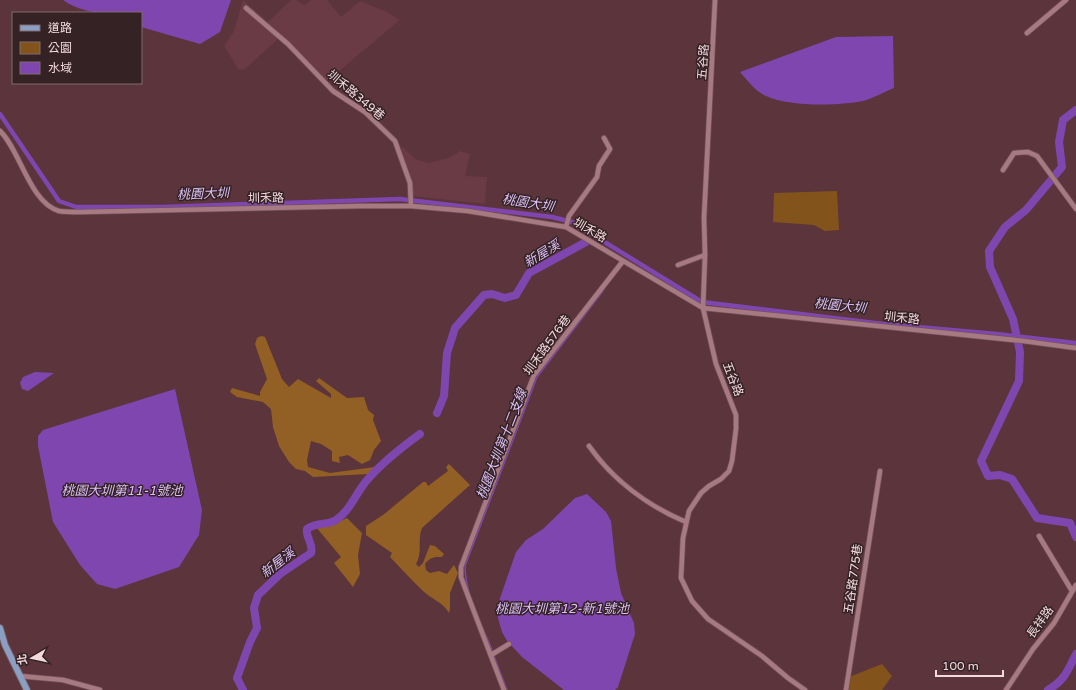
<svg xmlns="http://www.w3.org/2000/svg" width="1076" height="690" font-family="'Varela Round','Noto Sans TC',sans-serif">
<rect width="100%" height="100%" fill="#5b343c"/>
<path fill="#6a3b45" d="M243,0l25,22 23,-22h5l8,5 7,-5h16l14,17 19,-16 27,11 13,8 -73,61 -46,-45 -37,34 -6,-1 -14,-23 10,-15z
M403,147l12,12 14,4 22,-6 9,-6 10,3 -5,22 22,1 -2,27 -72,-8 -3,-20 -9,-28z"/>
<path fill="#82541c" d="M837,191l2,39 -14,1 -11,-6 -41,-3 1,-29z
M882,664l10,12 -10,14h-35l2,-13z"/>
<path fill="#926024" d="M261,336l4,1 17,42 7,8 9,-8 33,19v-4l-15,-13 3,-3 28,20 17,-1 4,13 6,5 -1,5 8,21 -7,9 -4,10 -8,4 -14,-9 -9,2 1,6 -8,-2v-10l-11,-7 -10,-3 -4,19 1,7 22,6 45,-6 -6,7 -56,3 -8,-6 -9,-2 -7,-7 -10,-16 -6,-19 -2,-18 -8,-7 -26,-5 -7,-5 2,-4 28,8v-4l7,-13 -12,-35 2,-6z
M449,464l21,21 -48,43c-5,12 1,24 -6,36l3,3 4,-4 7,-18 5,1 9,8 -2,3c-8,0 -12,0 -17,7l1,6 4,3 9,-2 8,3 7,-9 4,8 -8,20v16l-1,4c-6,-11 -18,-14 -26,-22 -12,-11 -22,-23 -33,-34l2,-4 -26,-18v-9l17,-11 40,-33h3l2,4 20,-15 -2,-4z
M347,518l15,15 -4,22 2,19 -7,13 -19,-24 7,-6 -25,-30 14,-1z"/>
<path fill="#8046af" d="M63,0h168l-11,32 -20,12 -59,-17v-14c-29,0 -53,4 -78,-13z
M893,36l1,52c-10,4 -20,10 -31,13 -25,5 -73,6 -97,-5 -10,-4 -19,-16 -26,-24l96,-35z
M35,372l19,1 -26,18 -6,-2 -2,-6 3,-6z
M175,389l27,121 -3,25 -20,32 -64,22 -18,-5 -17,-19 -27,-43 -15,-76v-10l5,-6z
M587,494l19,18 5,9 5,47 5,25 13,30 1,11 -17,53 -3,3h-51l-42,-33 -15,-16 -5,-9 -4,-14v-14l18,-52 10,-12 17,-11 32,-31z"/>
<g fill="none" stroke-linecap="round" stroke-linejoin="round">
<path stroke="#8046af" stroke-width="1.5" d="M492,650c-10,-26 -27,-55 -27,-84l72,-189 66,-86
M494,656l13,34"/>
<path stroke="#8046af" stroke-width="4.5" d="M0,114l59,87 17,6h86l238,-8 152,18 20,5 130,80 181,22 114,10 79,9"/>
<path stroke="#8046af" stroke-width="8" d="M1076,110l-13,10 -4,22 3,25 -36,43 -21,17 -16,24 1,16 23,52 7,33 -1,29 -38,80 7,15 12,-1 12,4 25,39 33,5 6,14
M437,413l7,-17 3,-43 8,-25 29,-33 8,-1 13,4 11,-3 13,-22 57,-31
M243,690l-6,-12 13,-36 7,-14 -3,-20 4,-13 22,-21 31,-21c3,-9 -6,-16 -4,-24 11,-8 20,-3 29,-9 15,-10 20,-28 32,-41 15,-17 34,-32 52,-45
M1048,690c17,-10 20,-20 28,-36"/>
<g stroke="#75535b" stroke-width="6">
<path id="minor" d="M715,0l-11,218 1,37 -2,53 13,56 20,51v14l-4,32 -3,10 -8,8 -12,7 -8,7 -12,18 -6,27 -2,40 11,23 16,18 54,37 26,22 17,12
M246,8l42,36 45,47 32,21 30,29 15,42 1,23
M1027,33l39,-33
M0,131c20,19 30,72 59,80 6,1 15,1 21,1l281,-6h50l57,5 98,16 137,81 321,33 52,7
M1003,170l11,-17 14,-1 9,4 39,53
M566,227l3,-11 28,-39 2,-11 11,-17 -6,-11
M678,265l27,-10
M589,446c24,34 59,60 97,76
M1039,536l33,55
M491,655l18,-11
M20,676l43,4 37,10
M504,690l-39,-102 -4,-11v-10l73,-192 89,-114
M846,690l34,-219
M1006,690l27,-41 21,-26 22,-38"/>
</g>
<g stroke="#75535b" stroke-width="8">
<path id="major" d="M0,628l5,17 22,45"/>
</g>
<use href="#minor" stroke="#a77a82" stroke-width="4.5"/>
<use href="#major" stroke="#8b9fc3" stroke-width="6"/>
</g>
<g text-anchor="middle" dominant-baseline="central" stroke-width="3" stroke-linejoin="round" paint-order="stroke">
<g font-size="12" fill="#f2d9dd" stroke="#342225">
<text transform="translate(703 62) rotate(-86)">五谷路</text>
<text transform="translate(356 95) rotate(40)">圳禾路349巷</text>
<text transform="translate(266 198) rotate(-1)">圳禾路</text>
<text transform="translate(590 230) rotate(30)">圳禾路</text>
<text transform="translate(902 318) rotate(6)">圳禾路</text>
<text transform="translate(547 345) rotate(-54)">圳禾路576巷</text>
<text transform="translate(733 379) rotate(69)">五谷路</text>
<text transform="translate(853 579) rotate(-82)">五谷路775巷</text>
<text transform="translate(1040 622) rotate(-54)">長祥路</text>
</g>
<g font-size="13" font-style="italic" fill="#dbc1f6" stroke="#342225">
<text transform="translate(203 194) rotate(-2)">桃園大圳</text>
<text transform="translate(528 203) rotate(9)">桃園大圳</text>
<text transform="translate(542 254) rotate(-31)">新屋溪</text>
<text transform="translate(840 306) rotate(6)">桃園大圳</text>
<text transform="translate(502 444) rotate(-69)">桃園大圳第十二支線</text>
<text x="122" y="491">桃園大圳第11-1號池</text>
<text transform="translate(278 563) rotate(-38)">新屋溪</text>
<text x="562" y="609">桃園大圳第12-新1號池</text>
</g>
</g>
<rect x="12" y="12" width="130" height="72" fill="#342225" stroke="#806b6f"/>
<rect x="20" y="25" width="20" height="6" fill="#8b9fc3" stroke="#806b6f"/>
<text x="48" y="32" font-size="12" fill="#f2d9dd">道路</text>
<rect x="20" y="42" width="20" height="12" fill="#82541c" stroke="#806b6f"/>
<text x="48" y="52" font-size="12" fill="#f2d9dd">公園</text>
<rect x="20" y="62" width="20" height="12" fill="#8046af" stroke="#806b6f"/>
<text x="48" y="72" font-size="12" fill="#f2d9dd">水域</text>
<g transform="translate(32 658) rotate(261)" stroke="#342225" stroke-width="3" paint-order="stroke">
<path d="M0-3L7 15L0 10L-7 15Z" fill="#f2d9dd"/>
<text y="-6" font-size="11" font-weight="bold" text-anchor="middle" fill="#f2d9dd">北</text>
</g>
<path d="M936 670v6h67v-6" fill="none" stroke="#f2d9dd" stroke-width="2"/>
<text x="942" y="670" font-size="12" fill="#f2d9dd" stroke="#342225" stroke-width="3" paint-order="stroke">100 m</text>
</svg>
